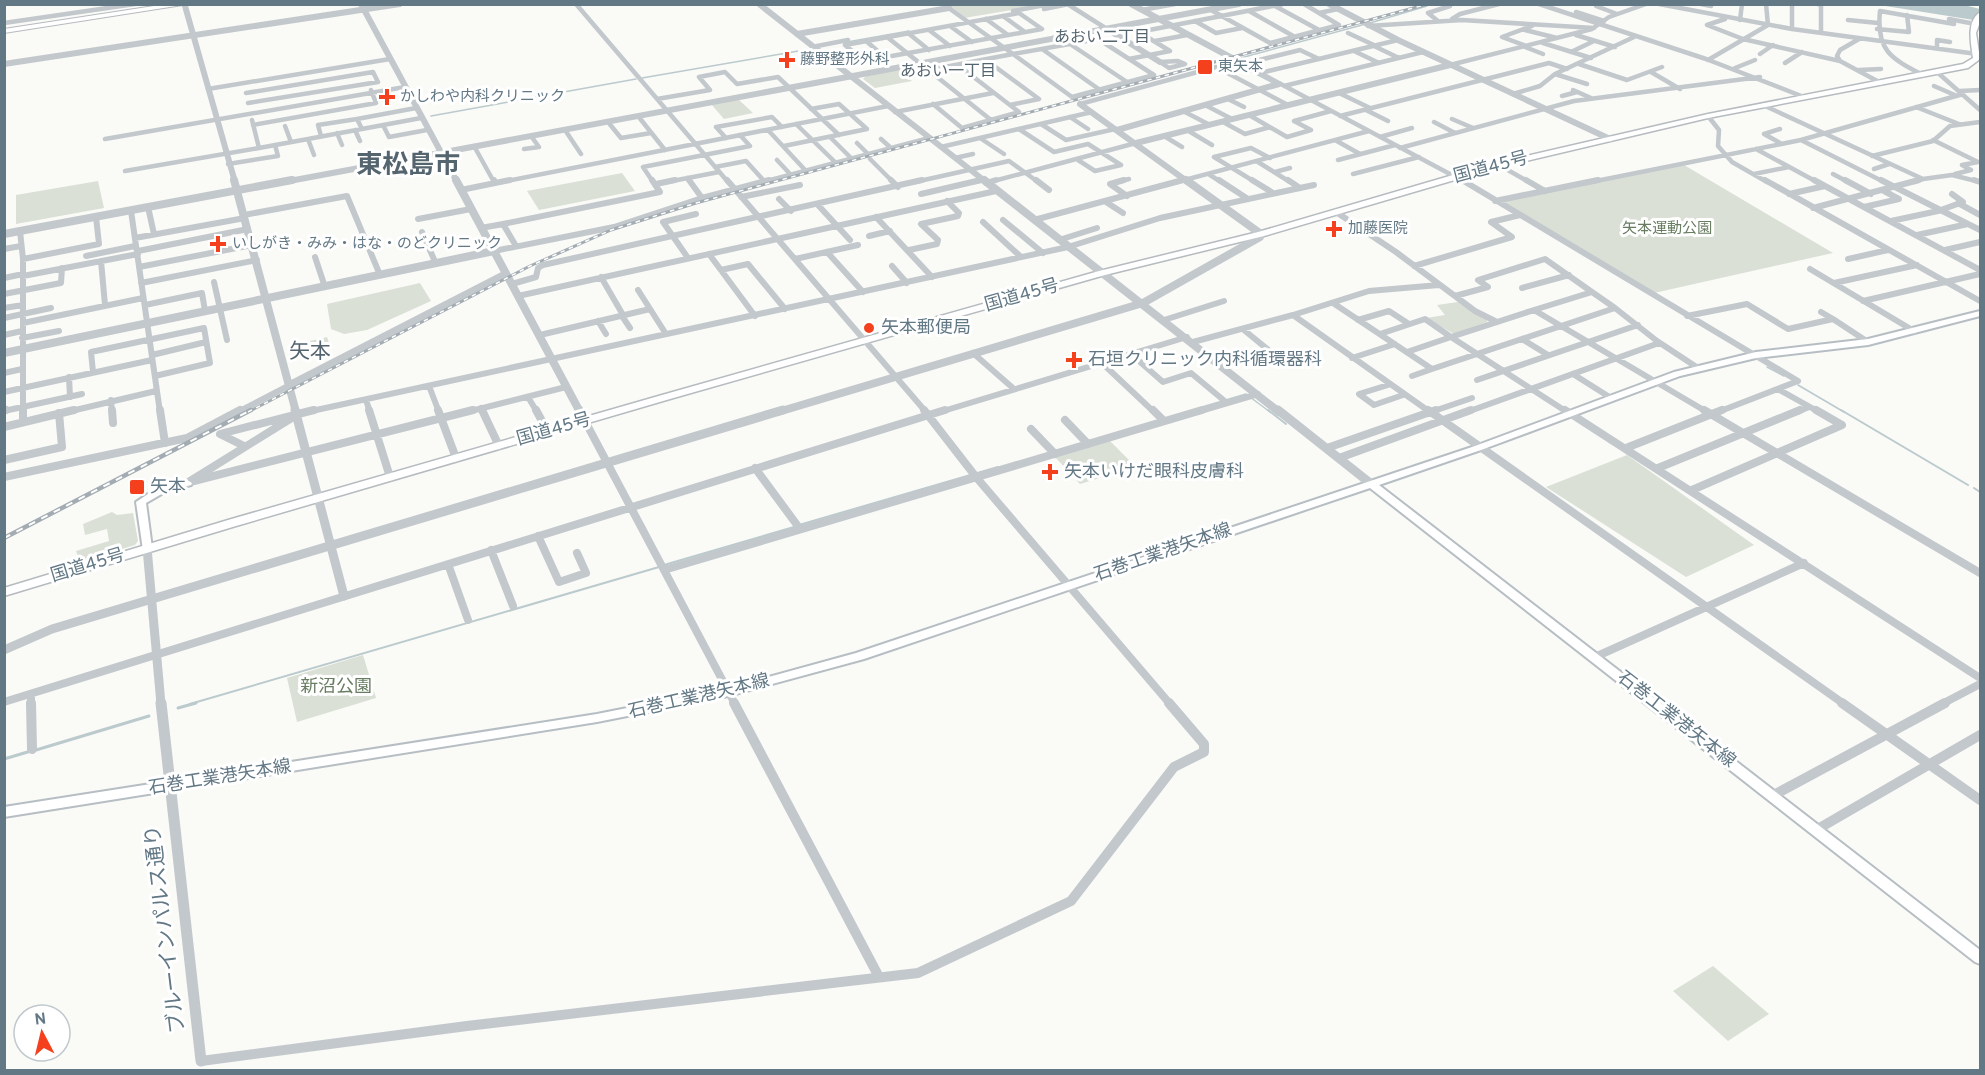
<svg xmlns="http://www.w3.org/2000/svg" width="1985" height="1075" font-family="Overpass,'Noto Sans JP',sans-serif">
<rect width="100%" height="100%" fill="#fafaf7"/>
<path fill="#dae0d6" d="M945,5h96l-77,13z
M898,70l14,11 -37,7 -12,-9 3,-3z
M738,99l15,14 -29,6 -13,-15z
M1684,165l149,88 -179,40 -153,-91z
M622,173l13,18 -96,19 -12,-19z
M98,181l6,27 -88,16v-29z
M420,283l11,18 -64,29 -23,4 -13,-5 -4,-25z
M1458,302l29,18v2l-33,12 -28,-16 19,-3 -8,-10z
M327,337l4,12 -31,7 -3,-12z
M1110,441l26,26 -56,17 -25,-27z
M1627,455l127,90 -68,32 -140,-90z
M112,512l5,3 16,-2 5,28 -3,4 -55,17 -4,-11 33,-10 -2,-12 -22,6 -2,-11z
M363,655l13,43 -79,24 -10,-44z
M1713,966l56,48 -41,27 -55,-50z"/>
<path fill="#bbcacd" d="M1960,4l20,5v12l-101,-16z"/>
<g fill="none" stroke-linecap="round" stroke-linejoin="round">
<path stroke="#bbcacd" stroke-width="1.5" d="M1370,23l57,-17
M847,42l62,-11
M1237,59l125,-34
M1241,66l32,17
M642,78l168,-29
M431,116l205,-37
M1767,367l17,9
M1798,385l46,27
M1202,407l44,-13 24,18"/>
<path stroke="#bbcacd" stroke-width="2" d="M1268,410l18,14
M1841,410l127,75
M1974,488l6,4
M799,525l199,-58
M664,565l130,-38
M190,704l469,-137"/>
<path stroke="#bbcacd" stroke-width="3" d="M178,708l18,-5
M36,750l113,-34
M4,759l27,-8"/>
<g stroke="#b7bec3" stroke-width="4">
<path id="secondary" d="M1980,311v5l-112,29 -112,13 -76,18 -199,74 -102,35 601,465v14l-5,-2 -605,-474 -506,171 -136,37 -131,26 -593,95v-10l593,-93 131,-26 128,-35 619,-207 199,-74 82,-20 112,-13z
M187,480l5,3 -1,2 -26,7 -19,11 6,45 -1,2h-8l-7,-48 21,-14z"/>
</g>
<g stroke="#b6bbbf" stroke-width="3">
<path id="trunk" d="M1980,12v10l-4,11 4,26 -12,9 -260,50 -216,51 -228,67 -159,39 -435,124 -434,127 -232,70v-8l224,-68 434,-125 437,-124 159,-39 229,-67 221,-51 255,-50 10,-6c-2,-15 -7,-36 7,-46z"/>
</g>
<g stroke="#b6bbbf" stroke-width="2">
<path id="motorway" d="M167,4h22l-185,29v-4z"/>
</g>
<path stroke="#c2c8cc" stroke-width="4.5" d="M576,4l152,178
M943,4l70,50
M1539,4l167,55 98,38
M1601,4l-5,2 21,8
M1659,4l133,25 185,25
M1701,4l10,2
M1792,4v25
M1818,4l3,1v28
M1069,5l38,24
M1275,6l44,24
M1044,9l25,-5
M1142,10l33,-6
M1211,10l59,33 69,-18 -35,-21
M1013,11l37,-7
M1249,11l46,26
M1576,12l28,9
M1019,13l23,16 -178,32 -19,-16z
M1319,13l19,-4
M1003,16l22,16
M986,19l22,16
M1452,19l8,-5 39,-10
M1725,19l-18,6 36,14 97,22 41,22
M1949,19l26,5
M1740,20l2,-16
M1848,20l30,3
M1195,21l21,12 26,-5
M1438,21l-10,-8 22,-7
M4,23l131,-19
M950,26l22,16
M1368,26l94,-6 132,8
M1877,29l32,3 -2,-17
M929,30l21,16
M1525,30l32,8
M908,33l21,17
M1348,33l28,13
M1576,35l39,12
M887,37l104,83
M1098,39l56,36 -82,22 -59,-43z
M866,41l20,17
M1155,41l32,-6
M1543,43l48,15
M1070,44l57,38
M1374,46l25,12
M1526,46l-24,-9 30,-11
M812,47l36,-7
M1525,47l18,7
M1937,48v-8l13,2
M1042,49l58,41
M1354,51l25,12
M1571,52l23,-11
M1760,54l13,-9
M828,59l27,-5
M1129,59l41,-8 -31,-19 144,-28
M986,60l53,39 -29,6
M1708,60l60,-35 -2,-21
M1178,61l7,3 -16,4 -9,-6z
M1840,61l-3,-5 3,-6 19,-11
M1785,63l17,-11
M1243,64l57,-14 19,9
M1579,64l48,16 35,-13
M1450,65l142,-36 17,-12 37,-13
M1735,68l20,-8
M929,70l84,-16
M1859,70l22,-1
M1651,72l29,17
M1937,72l43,38
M1260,73l205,109
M1260,73l138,-33
M1555,74l32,10
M1923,75c-33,-17 -47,-25 -43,-64l74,13
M1284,86l139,-34
M1934,86l23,10
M208,89l182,-30
M1573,90l18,8
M1960,91l20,-1
M246,93l127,-21 5,10 -130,21
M1339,93l31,15
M1513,94l27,-8 15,-12 79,-37
M1562,96l15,-4
M657,99l53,-9 -11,-13 26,-5 12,12 41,-7 61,58
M1228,99l16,8
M933,104l29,24 57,-16 -61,-47
M1080,104l136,-37 72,38
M1205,105l27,14
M1763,105l160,74 29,-4 28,7
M1916,107l43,17
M1366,110l22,11
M1183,111l27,14
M895,112l98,-19
M1249,115l38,22 24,-7 -17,-9 37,-10
M638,116l27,34
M1340,116l209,-53 18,6
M1708,116l11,14 -1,16 14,16 35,20
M1070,117l18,12
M357,119l59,-11
M1452,119l21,9
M252,120l7,28 49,-9
M608,122l13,16 30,-5
M1223,122l22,12 25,-7
M1434,122l21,11
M796,124l40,39
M1041,124l25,16 49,-11
M253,125l123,-22 -5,-13
M383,125l6,12 38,-7
M285,126l6,16
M1019,129l35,23 34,-8 33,21 -26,6 -17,-11
M1780,129l-16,5 18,10
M355,130l5,11
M565,130l16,24
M768,130l38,41
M1187,130l25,15
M337,133l5,12
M321,136l-3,-11 39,-6 5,10
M1164,136l18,11
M830,137l22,22
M1380,137l32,-9
M726,138l-10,-11 56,-10 10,10
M980,138l24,16
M105,139l300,-52
M881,139l10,9
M1335,140l25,14
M1801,140l83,42
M1933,140l45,22 -16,3 9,5 -16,4
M857,143l11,11
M474,146l20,36
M784,146l83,-17 -28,-25 -28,5
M941,147l151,-35
M1400,148l174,-47 186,-24
M524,149l15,-2 -8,-11
M1756,149l61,33
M314,155l-6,-16 113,-21
M1872,156l61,-15 17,-15 30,-4
M955,158l18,-4
M870,159l23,23
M777,160l14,15
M1338,160l57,-15
M1258,162l32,20
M228,164l50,-8 -3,-11
M1499,165l30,17
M715,167l31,-6 19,21
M1874,169l15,-5
M125,171l134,-23
M1275,172l15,-4
M1353,174l66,-17
M1754,174l35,-7
M1833,174l15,8
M1210,175l11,7
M687,178l3,4
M502,182l386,-76
M653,182l-10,-15 107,-21 -10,-11
M667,182l52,-10
M763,182l166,-44
M915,182l94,-21 29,21
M975,182l8,-2
M990,182l146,-39
M1118,182l11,-3
M1177,182l192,-51
M1255,182l-41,-25 37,-9 19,10
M1591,182l210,-42 162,-46
M1914,182l9,-3"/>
<path stroke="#c2c8cc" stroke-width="6" d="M494,180l1,3
M689,180l13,18
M727,180l199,232
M891,180l7,7
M1036,180l13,10
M1124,180l-14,4 17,12
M1219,180l29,19
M1252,180l21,13
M1288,180l12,8
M1462,180l336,201
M1526,180l19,11
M1765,180l215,121
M1814,180l166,90
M1845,180l26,14
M1881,180l99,50
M1974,180l6,2
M986,183l10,-3
M656,184l19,-4
M461,190l49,-10
M921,194l60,-14
M1789,194l36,-8
M741,197l59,-12
M779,199l12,12
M1495,201l103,-21
M1106,202l17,11
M1958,203l22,12
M818,205l32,35
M148,207l6,27
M1864,207l35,-8 -15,-8
M1813,208l106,-28
M131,211l29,201
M1336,212l60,40 79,59 22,11
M244,215l103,-19 33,79
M876,217l56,60
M418,219l53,-10
M1003,220l40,33
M1034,220l149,-40
M1891,221l47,-10 25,-9 -11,-8
M983,222l38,35
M503,224l157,-32 -8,-12
M481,228l22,-4 13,22
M20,231l3,28v153
M422,232l14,32
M1917,235l51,-11
M869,236l21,-5
M135,238l110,-20
M1059,240l38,-12
M4,249l17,-3
M909,250l28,-6 1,-4 -17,-16 37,-8 1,-3 -12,-12
M1945,250l35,-8
M138,251l110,-22
M494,251l120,-24 88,-29 67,-18
M827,252l36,40
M709,254l46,62
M86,256l49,-10
M315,257l10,30
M688,258l-25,-36 33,-8
M23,259l76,-15 -3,-27
M795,259l63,-14
M1848,259l40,-9
M101,261l4,44
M892,266l15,17
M1414,266l98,-29 -21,-15 29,-7
M139,267l113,-22
M1810,269l104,62
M721,270l27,-6 37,45
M23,276l115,-22
M601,277l22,38
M4,278l19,-4
M214,282l13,58
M141,283l116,-23
M1834,283l83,-18
M512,284l24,-7 2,-9 5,-3 379,-85
M1522,288l47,-13
M638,290l28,44
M4,294l57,-11 1,-15
M518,296l478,-105
M1455,296l33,-9 -10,-7 67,-21 47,33
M1863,301l117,-27
M1333,303l99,66 183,-61 42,33 41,27
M145,305l57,-12 3,18
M4,308l19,-3
M1534,310l58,-18 23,16
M1821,312l12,7
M1293,315l76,-24 70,-6
M622,316l8,12
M1687,316l60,-12 41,25 45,-10 35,23
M4,318l47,-10
M1164,320l60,-19
M1358,320l31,-9 20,13
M598,321l8,13
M23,323l120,-25
M1244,330l28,23
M1380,334l45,-15 26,18
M4,335l18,-4
M540,335l110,-26
M22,338l37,-7
M1522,339l26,16
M1193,342l100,-27 137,97
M1407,352l44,-15
M973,353l41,36
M1131,354l32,28 28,-9 36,30
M152,355l54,-13
M1352,358l43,-14
M1102,363l52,49
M93,372l-2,-20 113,-24 6,35 -55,13
M4,373l18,-4
M1573,374l38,24
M1412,376l20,-7
M69,377l1,20
M1477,380l161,-55
M1388,385l-29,9 15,11 29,-10
M429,386l10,26
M1778,389l41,23
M4,392l148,-32
M528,397l9,15
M111,400l1,12
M366,400l4,12
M481,408l2,4
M4,411l78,-17
M67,412l89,-21
M238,412l52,-27
M307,412l761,-165 92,-29 154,-33
M467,412l99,-25
M940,412l247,-75
M1197,412l61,-18
M1431,412l41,-14
M1467,412l192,-69
M1567,412l-116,-75 83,-27 173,102
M1718,412l80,-31
M1797,412l12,-5"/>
<path stroke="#c2c8cc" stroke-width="8" d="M23,410v12
M112,410l1,13
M160,410l5,33
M369,410l21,67
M438,410l18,48
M482,410l17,36
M536,410l12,22
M924,410l52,67 194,227
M1153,410l11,11
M1428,410l416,294
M1565,410l415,268
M1704,410l276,163
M4,411l2,-1
M1065,420l23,24
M585,421l150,283
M4,427l70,-17
M1031,429l24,25
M244,446l-24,-12 70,-18
M1327,448l109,-38
M1626,448l96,-38
M1339,458l132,-48
M4,460l58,-13 -3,-34
M755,468l45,61
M1658,468l142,-58
M4,477l183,-39 53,-28
M190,482l283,-72
M187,483l111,-69 16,-4
M1692,490l150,-65 -26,-15
M538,536l21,46 27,-9 -9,-20
M491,550l22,56
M448,564l20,56
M664,570l538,-160
M1595,657l209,-94
M31,694v10
M4,702l941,-292
M1942,704l38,-20"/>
<path stroke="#c2c8cc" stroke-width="10" d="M31,703l1,46
M734,703l145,274
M1842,703l138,97
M1772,796l173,-93
M1816,830l164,-95
M201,1061l266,-35 451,-53 153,-72 103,-134 30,-15v-8l-35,-41"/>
<path stroke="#c2c8cc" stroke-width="6" d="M361,4l96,178
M759,4l227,178
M1131,4l129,69
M1329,4l69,36 212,99
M185,6l50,176
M1107,29l53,33
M797,34l152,-26
M4,64l396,-60
M1080,104l108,78
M1117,130l162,-46
M1136,143l314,-78
M284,182l955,-178"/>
<path stroke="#c2c8cc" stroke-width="8" d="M234,180l62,232
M456,180l124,232
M984,180l295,232
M4,234l288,-54
M4,353l490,-102
M290,385l216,-111
M778,412l365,-109 117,-66 1,-3 -75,-54"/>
<path stroke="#c2c8cc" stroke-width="9" d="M295,410l49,186
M579,410l6,11
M1278,410l92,73
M147,548l14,156
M4,650l48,-21 731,-219"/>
<path stroke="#c2c8cc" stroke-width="11" d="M161,703l40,358"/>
<use href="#secondary" fill="#fff" fill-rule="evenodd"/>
<use href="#trunk" fill="#fff" fill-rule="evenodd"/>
<use href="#motorway" fill="#fff" fill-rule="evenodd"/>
<g stroke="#a3acb2" stroke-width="3">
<path id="rail-far1" d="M248,412l282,-146 81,-36 85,-27 732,-199"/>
</g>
<g stroke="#a3acb2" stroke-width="4.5">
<path id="rail" d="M4,538l247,-128"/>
</g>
<use href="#rail-far1" stroke="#fff" stroke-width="1.5" stroke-dasharray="4.5" stroke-linecap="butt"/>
<use href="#rail" stroke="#fff" stroke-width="2" stroke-dasharray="7" stroke-linecap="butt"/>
</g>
<g fill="#f4401d" stroke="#fff" stroke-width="2">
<path d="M784 51h6v6h6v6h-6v6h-6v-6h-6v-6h6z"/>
<rect x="1197" y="59" width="16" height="16" rx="3"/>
<path d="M384 88h6v6h6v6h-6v6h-6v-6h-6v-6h6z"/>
<path d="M1331 220h6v6h6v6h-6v6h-6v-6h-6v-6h6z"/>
<path d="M215 235h6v6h6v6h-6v6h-6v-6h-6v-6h6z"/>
<circle cx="869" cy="328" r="6"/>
<path d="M1071 351h6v6h6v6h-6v6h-6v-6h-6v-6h6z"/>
<path d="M1047 463h6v6h6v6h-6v6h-6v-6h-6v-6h6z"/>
<rect x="129" y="479" width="16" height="16" rx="3"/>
</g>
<g text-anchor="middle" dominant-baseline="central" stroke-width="6" stroke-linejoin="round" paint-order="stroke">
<g font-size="15" fill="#627885" stroke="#fff" text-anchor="start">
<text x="800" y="60">藤野整形外科</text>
<text x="1218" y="67">東矢本</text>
<text x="400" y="97">かしわや内科クリニック</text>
<text x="1348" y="229">加藤医院</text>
<text x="232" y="244">いしがき・みみ・はな・のどクリニック</text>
</g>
<g font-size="15" fill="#687c61" stroke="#fff">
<text x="1667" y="229">矢本運動公園</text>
</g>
<g font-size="16" fill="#556570" stroke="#fff">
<text x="1102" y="38">あおい二丁目</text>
<text x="948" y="72">あおい一丁目</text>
</g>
<g font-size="18" fill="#627885" stroke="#fff">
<text transform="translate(1491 168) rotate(-15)">国道45号</text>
<text transform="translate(1022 296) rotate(-16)">国道45号</text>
<text transform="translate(554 430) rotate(-16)">国道45号</text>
<text transform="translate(1163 553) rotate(-19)">石巻工業港矢本線</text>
<text transform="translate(88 566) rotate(-17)">国道45号</text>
<text transform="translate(699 697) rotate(-13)">石巻工業港矢本線</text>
<text transform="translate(1676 720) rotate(38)">石巻工業港矢本線</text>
<text transform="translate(220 778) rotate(-9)">石巻工業港矢本線</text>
</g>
<g font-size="18" fill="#627885" stroke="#fff" text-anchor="start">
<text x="881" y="328">矢本郵便局</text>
<text x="1088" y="360">石垣クリニック内科循環器科</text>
<text x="1064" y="472">矢本いけだ眼科皮膚科</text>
<text x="150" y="487">矢本</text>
</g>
<g font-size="18" fill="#687c61" stroke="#fff">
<text x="336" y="687">新沼公園</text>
</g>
<g font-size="21" fill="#556570" stroke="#fff">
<text x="310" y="352">矢本</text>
</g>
<g font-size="21" fill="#627885" stroke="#fff">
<text transform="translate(166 929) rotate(-97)">ブルーインパルス通り</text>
</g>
<g font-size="26" font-weight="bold" fill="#556570" stroke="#fff">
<text x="408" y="166">東松島市</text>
</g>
</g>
<rect width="1985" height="1075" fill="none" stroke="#627885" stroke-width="12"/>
<g transform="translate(42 1033) rotate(353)"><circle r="28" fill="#ffffff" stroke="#c0c9ce" stroke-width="1.5"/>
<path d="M0-4.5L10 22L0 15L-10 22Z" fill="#f4401d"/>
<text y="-9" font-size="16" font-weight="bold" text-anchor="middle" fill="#627885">N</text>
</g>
</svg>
